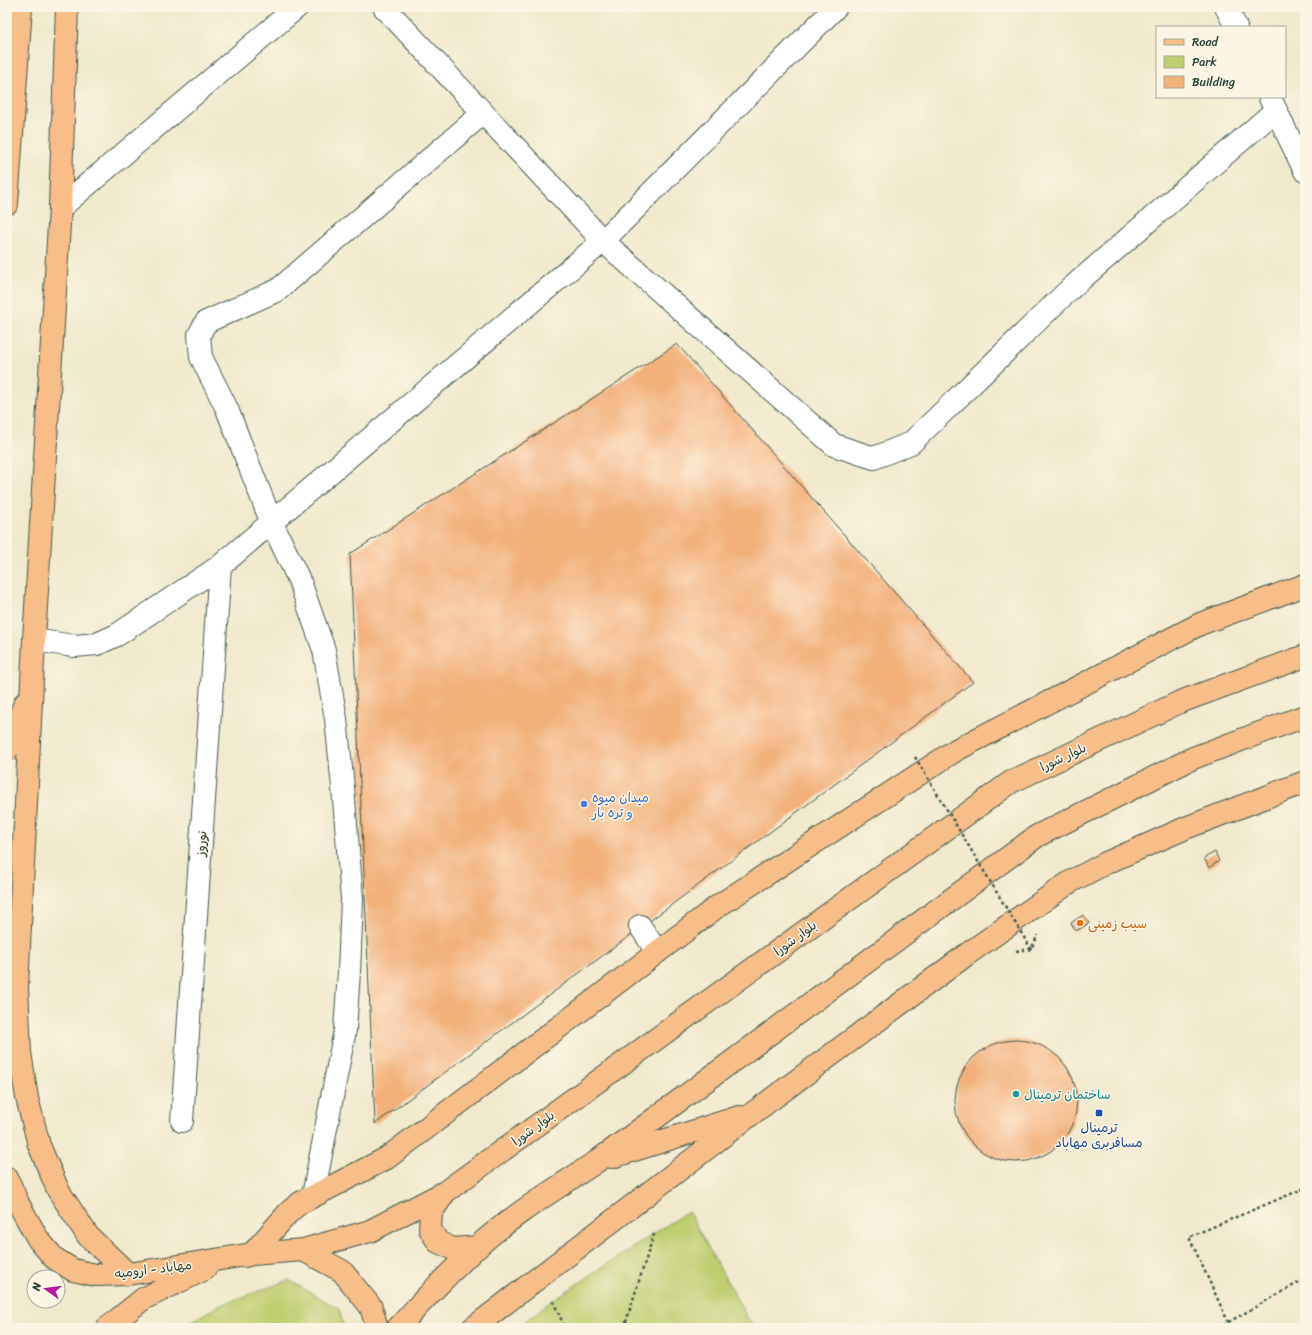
<svg xmlns="http://www.w3.org/2000/svg" width="1312" height="1335" font-family="Sriracha,'Playpen Sans Arabic',sans-serif">
<rect width="100%" height="100%" fill="#fcf5e5"/>
<filter id="ink" filterUnits="userSpaceOnUse"><feTurbulence type="fractalNoise" baseFrequency=".025" numOctaves="2"/><feDisplacementMap in="SourceGraphic" scale="8" xChannelSelector="R" yChannelSelector="G"/><feConvolveMatrix kernelMatrix="1 2 1 2 8 2 1 2 1" color-interpolation-filters="sRGB"/></filter>
<filter id="wash" filterUnits="userSpaceOnUse"><feTurbulence type="fractalNoise" baseFrequency=".012" numOctaves="4" result="noise"/><feDisplacementMap in="SourceGraphic" scale="16" xChannelSelector="R" yChannelSelector="G"/><feGaussianBlur stdDeviation="0.9" result="paint"/><feColorMatrix in="noise" values="0 0 0 0 0 0 0 0 0 0 0 0 0 0 0 0 0 1.4 0 .05"/><feComposite in="paint" operator="in"/></filter>
<g filter="url(#wash)">
<rect width="100%" height="100%" fill="#f0e9cd"/>
<path fill="#c0ce70" stroke="#708652" d="M688,1211l65,117h-236l30,-24z
M289,1280l50,29 5,19h-164l38,-22z"/>
<g id="blocks">
<path fill="#f3b078" d="M677,344l296,338 -598,442 -25,-570z
M1215,852l4,9 -10,7 -5,-10z
M1083,915l6,8 -13,8 -5,-8z
M955 1101a61 61 0 1 1 122 0a61 61 0 1 1-122 0Z"/>
</g>
</g>
<g filter="url(#ink)">
<use href="#blocks" fill-opacity="0" stroke="#3e574b" stroke-width="1"/>
<g fill="none" stroke-linecap="round" stroke-linejoin="round">
<g stroke="#3e574b" stroke-width="24">
<path id="minor" d="M384,7l219,234 231,204 40,13 37,-15 158,-153 207,-180
M1226,7l10,20
M1270,98l35,73
M60,208l237,-201
M34,640l40,6 23,-2 20,-9 103,-69 383,-325 233,-234
M640,926l17,26
M182,1121l38,-555
M313,1196l32,-166 4,-58 3,-73 -9,-112 -7,-68 -12,-69 -24,-68 -29,-61 -44,-112 -26,-52 -2,-22 7,-13 72,-32 205,-177"/>
</g>
<g stroke="#3e574b" stroke-width="24">
<path id="major" d="M67,7l-7,201 -26,432 -17,347 3,65 7,46 12,47 19,45 30,46 40,38
M7,204l14,-197
M7,750l18,-47
M612,1157l127,-40
M7,1178l11,25 20,36 16,19 19,12 23,5 32,-1 124,-20 37,-42 11,-9 87,-45 331,-252 238,-156 244,-126 105,-39
M445,1192l-14,21 -1,16 8,13 15,7 25,-2
M303,1250l67,-19 75,-39 566,-410 169,-80 125,-46
M245,1256l7,-2 51,-4 39,21 29,36 6,21
M107,1328l36,-29 62,-30
M398,1328c25,-28 51,-55 79,-81 34,-31 80,-59 119,-85l441,-326 156,-78 112,-42
M473,1328l280,-215 213,-158 104,-73 36,-19 82,-36 117,-45"/>
</g>
<path stroke="#3e574b" stroke-width="2.5" stroke-dasharray="3 3" stroke-linecap="butt" d="M1016,951l15,-2 7,-14
M553,1301l12,27
M624,1328l30,-94
M1218,1328l87,-49
M1231,1328l-42,-91 116,-49"/>
<use href="#minor" stroke="#fff" stroke-width="22"/>
<use href="#major" stroke="#f7be88" stroke-width="22"/>
<path stroke="#3e574b" stroke-width="2.5" stroke-dasharray="3 3" stroke-linecap="butt" d="M915,757l116,192"/>
</g>
</g>
<circle fill="#3f7fe0" stroke="#fcf5e5" stroke-width="1.5" cx="584" cy="804" r="4"/>
<circle fill="#e8710a" stroke="#fcf5e5" stroke-width="1.5" cx="1080" cy="923" r="4"/>
<circle fill="#0f9aa8" stroke="#fcf5e5" stroke-width="1.5" cx="1016" cy="1094" r="4"/>
<rect fill="#1a4fb4" stroke="#fcf5e5" stroke-width="1.5" x="1095" y="1109" width="8" height="8" rx="2"/>
<g text-anchor="middle" dominant-baseline="central" stroke-width="3" stroke-linejoin="round" paint-order="stroke">
<g font-size="13" fill="#1f3d34" stroke="#fcf5e5">
<text transform="translate(1063 757) rotate(-25)">بلوار شورا</text>
<text transform="translate(201 843) rotate(-86)">نوروز</text>
<text transform="translate(795 938) rotate(-36)">بلوار شورا</text>
<text transform="translate(533 1128) rotate(-36)">بلوار شورا</text>
<text transform="translate(153 1269) rotate(-7)">مهاباد - ارومیه</text>
</g>
<g font-size="13" fill="#366cbe" stroke="#fcf5e5" text-anchor="start">
<text x="592" y="797">میدان میوه<tspan x="592" dy="15">و تره بار</tspan></text>
</g>
<g font-size="13" fill="#c56008" stroke="#fcf5e5" text-anchor="start">
<text x="1088" y="923">سیب زمینی</text>
</g>
<g font-size="13" fill="#0d838f" stroke="#fcf5e5" text-anchor="start">
<text x="1024" y="1094">ساختمان ترمینال</text>
</g>
<g font-size="13" fill="#164399" stroke="#fcf5e5">
<text x="1099" y="1127">ترمینال<tspan x="1099" dy="15">مسافربری مهاباد</tspan></text>
</g>
</g>
<rect width="1312" height="1335" fill="none" stroke="#fcf5e5" stroke-width="24"/>
<rect x="1156" y="26" width="130" height="72" fill="#fcf5e5" stroke="#a4ab9e"/>
<rect x="1164" y="39" width="20" height="6" fill="#f7be88" stroke="#a4ab9e"/>
<text x="1192" y="46" font-size="12" fill="#1f3d34">Road</text>
<rect x="1164" y="56" width="20" height="12" fill="#c0ce70" stroke="#a4ab9e"/>
<text x="1192" y="66" font-size="12" fill="#1f3d34">Park</text>
<rect x="1164" y="76" width="20" height="12" fill="#f3b078" stroke="#a4ab9e"/>
<text x="1192" y="86" font-size="12" fill="#1f3d34">Building</text>
<g transform="translate(46 1289) rotate(284)"><circle r="19" fill="#fcf5e5" stroke="#a4ab9e"/>
<path d="M0-3L7 15L0 10L-7 15Z" fill="#b5179e"/>
<text y="-6" font-size="11" font-weight="bold" text-anchor="middle" fill="#1f3d34">N</text>
</g>
</svg>
